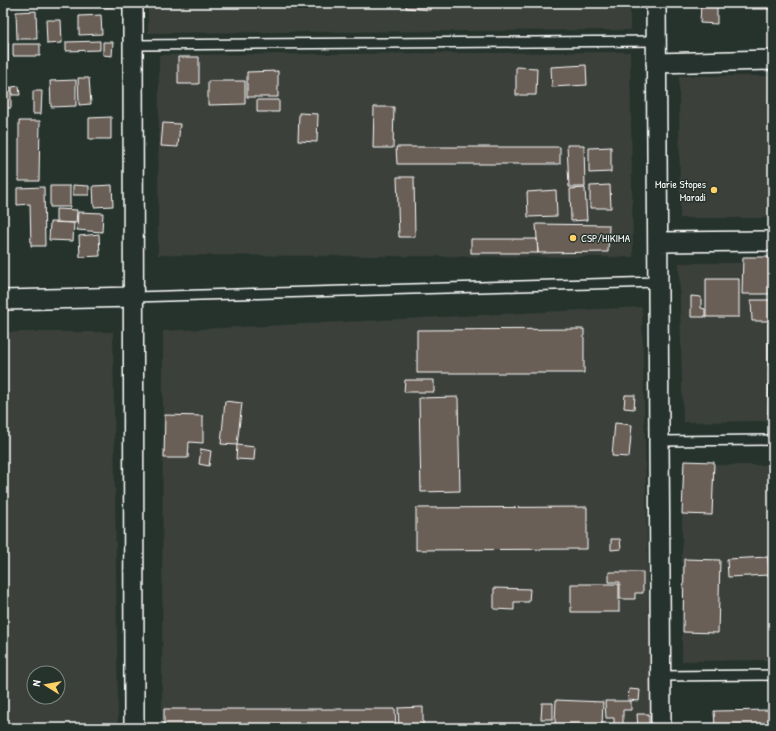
<svg xmlns="http://www.w3.org/2000/svg" width="776" height="731" font-family="'Patrick Hand',sans-serif">
<rect width="100%" height="100%" fill="#26332d"/>
<filter id="ink" filterUnits="userSpaceOnUse"><feTurbulence type="fractalNoise" baseFrequency=".025" numOctaves="2"/><feDisplacementMap in="SourceGraphic" scale="8" xChannelSelector="R" yChannelSelector="G"/><feConvolveMatrix kernelMatrix="1 2 1 2 8 2 1 2 1" color-interpolation-filters="sRGB"/></filter>
<g filter="url(#ink)">
<path fill="#3b403a" fill-rule="evenodd" d="M148,3h482v27l-482,3z
M630,52l3,205 -475,-2 1,-200z
M679,76h94v142h-93z
M679,263h94v158l-90,1z
M642,307l9,421h-489l1,-397z
M3,332h110l5,396h-115zM34,673h24v24h-24z
M682,465h91v195l-91,1z"/>
<path fill="#6b5f57" stroke="#fff" d="M102,3h11v4h-11z
M407,3h24l-1,7 -24,-2z
M701,3h16v21l-17,-1z
M752,3h21v6h-21z
M36,11l1,28h-20l-1,-27z
M101,15l1,19 -23,1v-19z
M46,20h15l1,23 -15,1z
M100,41v9l-34,1v-9z
M103,42h10l-1,14 -9,-1z
M3,43h5v18h-5z
M13,44h27v12h-27z
M178,57h21v27h-21z
M586,65l1,20 -35,2 -1,-20z
M516,67l21,1 -1,27h-20z
M278,71v26h-31v-25z
M78,78h11l2,26 -12,1z
M76,80v26l-25,1 -1,-26z
M208,81h37v23l-37,1z
M19,86l1,9h-8v-8z
M3,87h8v21h-8z
M33,91h9l-1,23h-8z
M257,100h22v12h-22z
M374,107h20l-1,41h-20z
M299,113l19,1 -1,28 -19,-1z
M111,117v22h-22v-21z
M19,121h21l-1,60h-20z
M163,123l17,1 -2,23 -17,-1z
M567,145h17l1,42h-16z
M396,147h164v17h-163z
M611,147v25l-22,1v-25z
M397,177h17l1,60h-16z
M73,185l16,1v9h-16z
M112,185l1,21 -19,1 -1,-21z
M610,185l1,23h-21v-22z
M50,186h20v21h-20z
M44,187l1,59h-14l-1,-42 -13,1v-17z
M585,188l2,32 -16,1 -1,-32z
M556,190l1,26 -29,1 -1,-25z
M56,209l21,1 -1,13 -20,-1z
M78,212l25,1 -1,19 -25,-2z
M50,222l24,1 -1,18 -24,-1z
M536,224l73,1 -1,27 -70,1z
M99,234l1,22 -20,1 -1,-21z
M471,239h66l1,14h-67z
M743,257h30v37h-31z
M706,279h33v38h-33z
M691,296l10,1v11l4,1v8h-14z
M751,300h22v21h-21z
M768,323l5,1v42h-5z
M584,329v44h-167v-43z
M769,370h4v44h-5z
M405,380h29v12h-30z
M625,395h10l-1,14 -10,-1z
M458,397l2,94 -39,1 -2,-94z
M225,401l17,2 -5,42 -16,-1z
M165,415l38,1v27l-14,-1 -1,16h-24z
M615,423l17,2 -3,32 -17,-1z
M237,445l18,2 -1,13 -18,-1z
M201,449l10,2 -2,15 -10,-2z
M684,461l30,1 -2,53 -30,-1z
M587,507v42l-171,1v-42z
M611,539h9l1,10 -10,1z
M768,557l1,18 -41,2 -1,-18z
M684,559l36,1 -2,73 -35,-1z
M609,572h34v21h-8v6h-15v-17h-11z
M571,584h48v28h-48z
M494,588l36,1 -1,13h-15v8l-20,-1z
M629,689l11,1 -1,11 -11,-1z
M556,700l47,2 -1,24 -47,-2z
M605,701h26v9h-8v18h-9v-10h-8z
M542,703h11v16h-12z
M423,707v19l-24,1 -1,-19z
M164,709h231l1,19h-232z
M770,710v18h-55l-1,-17z
M637,714h12v14h-11z"/>
<g fill="none" stroke-linecap="round" stroke-linejoin="round">
<g stroke="#fff" stroke-width="12">
<path id="service" d="M134,45l522,-4
M134,297l524,-15
M659,441l114,-1
M660,676l113,-1"/>
</g>
<g stroke="#fff" stroke-width="22">
<path id="minor" d="M133,3l1,725
M656,3l5,725
M656,63l117,-3
M658,242l115,-1
M3,300l131,-3"/>
</g>
<use href="#service" stroke="#26332d" stroke-width="9"/>
<use href="#minor" stroke="#26332d" stroke-width="19"/>
</g>
</g>
<g fill="#ffd166" stroke="#26332d" stroke-width="1.5">
<circle cx="714" cy="190" r="4"/>
<circle cx="573" cy="238" r="4"/>
</g>
<g text-anchor="middle" dominant-baseline="central" stroke-width="3" stroke-linejoin="round" paint-order="stroke">
<g font-size="11" fill="#fff" stroke="#26332d" text-anchor="end">
<text x="706" y="184">Marie Stopes<tspan x="706" dy="13">Maradi</tspan></text>
<text x="581" y="238" text-anchor="start">CSP/HIKIMA</text>
</g>
</g>
<rect width="776" height="731" fill="none" stroke="#26332d" stroke-width="16"/>
<rect x="8" y="8" width="760" height="715" fill="none" stroke="#fff" stroke-width="1.5" filter="url(#ink)"/>
<g transform="translate(46 685) rotate(281)"><circle r="19" fill="#26332d" stroke="#7d8581"/>
<path d="M0-3L7 15L0 10L-7 15Z" fill="#ffd166"/>
<text y="-6" font-size="11" font-weight="bold" text-anchor="middle" fill="#ffffff">N</text>
</g>
</svg>
